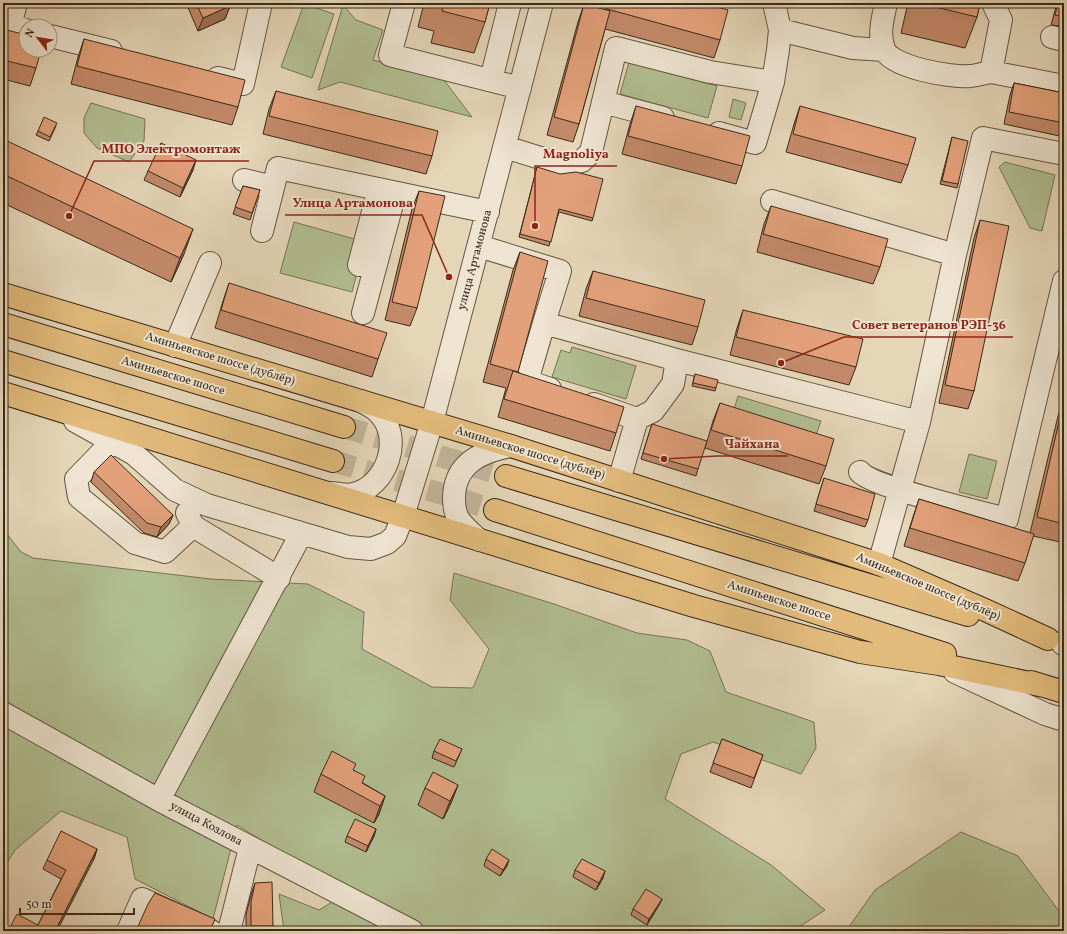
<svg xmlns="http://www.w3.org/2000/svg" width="1067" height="934" font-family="Vollkorn,serif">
<rect width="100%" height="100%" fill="#e5d6b8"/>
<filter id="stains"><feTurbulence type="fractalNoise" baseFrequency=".005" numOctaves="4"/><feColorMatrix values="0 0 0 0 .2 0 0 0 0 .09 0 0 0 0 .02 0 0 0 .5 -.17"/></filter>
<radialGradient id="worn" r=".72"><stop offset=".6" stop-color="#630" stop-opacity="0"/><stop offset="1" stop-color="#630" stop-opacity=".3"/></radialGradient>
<path fill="#b1be91" stroke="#757456" d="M304,4l30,10 -22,64 -31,-11z
M343,5l13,15 27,10 -10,30 68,16 31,41 -132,-35 -22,8z
M629,62l88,24 -9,32 -88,-24z
M733,99l13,4 -5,17 -12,-3z
M91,103l54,16 -1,22 -15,21 -32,-14 -13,-15v-15z
M1005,162l50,13 -13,56 -12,-3 -31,-61z
M294,222l71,20 -13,50 -72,-19z
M572,347l64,19 -10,33 -74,-22 9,-27 9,3z
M738,396l83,25 -6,17 -82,-25z
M969,454l28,7 -10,38 -28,-7z
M3,529l18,23 12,6 178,21 97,5 56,28 -2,37 70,38 41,1 16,-39 -39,-49 4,-27 100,31 83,29 50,7 23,11 16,41 88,30 2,26 -15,26 -88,-32 -32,12 -16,45 106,66 54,45 -32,21h-509l-5,-37 40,16 28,-17 -110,-68 -24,94 -78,-40 -8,-42 -66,-26 -46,39 -12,19z
M961,832l57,24 46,62v13h-218l29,-41z"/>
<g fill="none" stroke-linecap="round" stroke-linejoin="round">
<path stroke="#c3b498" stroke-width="22" stroke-dasharray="22 11" stroke-linecap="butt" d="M344,427l162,49
M333,461l162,49"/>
<g stroke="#645642" stroke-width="24">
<path id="minor" d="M404,3l-14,52 130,33
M886,3c-3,15 -8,31 -2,46 6,18 68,29 86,27 6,0 14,-3 21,-4
M993,3l8,17 -10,52 73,14
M3,24l23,6
M10,26l6,-23
M780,30l73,18 31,2
M50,36l61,15
M1052,37l12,3
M218,78l25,6 18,-81
M491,80l19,-77
M603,102l13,-54 94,24 63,10
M719,133l36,10 18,-61 5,-32 2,-20 -6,-27
M505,147l58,18 19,-4 9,-9 12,-50 60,16
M244,180l29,7
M772,201l183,54
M262,231l16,-63 210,44
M479,246l81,25 -16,52 133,37 242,62 -40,142
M359,265l20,-76
M363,313l32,-120
M544,323l-17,58 23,8
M175,346l35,-83
M594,404l43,15
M75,421l59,33 41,36 32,15 141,42 23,2 16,-6 8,-7 8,-20 29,-94 110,-419
M919,422l36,-167 28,-117 81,16
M113,441l-37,38 3,18 56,46 30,9 28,-26
M860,472c11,14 123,41 147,47l57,-238
M619,481l18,-62 16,-8 20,-27 4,-24
M331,493c7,0 15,3 22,1 34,-7 52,-58 24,-83 -4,-4 -11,-7 -16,-10
M187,513l6,13 86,52
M479,540c-7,-6 -14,-12 -20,-20 -4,-6 -5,-16 -5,-23 1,-34 28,-46 57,-51
M1063,644l1,-2
M955,672l90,42 19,6
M3,713l156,87 253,131
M159,800l142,-266
M128,931l14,-32 69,32
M229,931l21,-83"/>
</g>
<g stroke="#392b1a" stroke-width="24">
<path id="major" d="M3,294l508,152 368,118 106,46 63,29
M3,324l341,103
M3,361l330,100
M3,393l691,213 166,46 79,12 105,22
M506,476l462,139
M495,510l450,144
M1031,682l33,10"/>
</g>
<use href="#minor" stroke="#eee4d1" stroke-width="22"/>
<use href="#major" stroke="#e2bb7c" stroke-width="22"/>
</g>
<path fill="#c38a6a" stroke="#392b1a" d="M96,3h10l-1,2z
M186,3h42l2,3 -5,13 -27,12z
M424,3h66l-5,19 -11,31 -43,-10 3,-12 -16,-4z
M606,3h96l18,37 -6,18 -109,-29 -26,95 -6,18 -26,-7 31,-113 6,-18 21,6z
M908,3h72l-3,14 -12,31 -64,-15z
M1057,3h7v24l-13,-2z
M3,29l33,39 -6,18 -27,-7z
M84,39l154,68 -6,18 -161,-41 7,-27z
M1014,83l50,10v44l-60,-13 6,-29z
M276,91l156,65 -6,18 -163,-40 6,-25z
M636,106l106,60 -6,18 -114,-30 8,-30z
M800,106l108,59 -7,18 -115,-31 8,-28z
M56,126l-7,15 -13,-6 2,-4z
M952,137l6,47 -1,4 -17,-4z
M3,139l181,115 -13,28 -168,-79z
M537,167l56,51 -1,3 -33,-9 -10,34 -30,-9z
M193,170l-13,27 -36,-17 4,-9z
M243,186l17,4 -10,30 -17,-6z
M419,191l-2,117 -7,18 -25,-6 27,-111z
M771,206l109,61 -7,17 -116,-32 7,-28z
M980,220l-6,171 -6,18 -29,-6 35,-165z
M520,252l-2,120 98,61 -6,18 -112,-34 8,-29 -23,-6 30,-112z
M593,271l105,56 -6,18 -113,-29 7,-27z
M229,283l149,76 -6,18 -157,-49 8,-27z
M743,310l113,57 -7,18 -119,-30 7,-27z
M695,374l21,14 -1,3 -23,-5z
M1064,399v132l-4,11 -27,-6 -8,27 -7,18 -114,-35 9,-29 6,-18 111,34 28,-117z
M720,403l106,63 -7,18 -114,-36 8,-27z
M652,424l46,45 -2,7 -55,-17z
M94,472l79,43 -4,9 -12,13 -13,-4 -53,-51z
M824,478l44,42 -3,7 -51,-16z
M722,739l41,16 -12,33 -41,-16z
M462,749l-8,18 -22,-9 2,-7z
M354,770l9,13 22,13 -6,18 -5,9 -60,-31 7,-18z
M458,785l-7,18 -8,16 -25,-14 7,-17z
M376,829l-2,7 -8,16 -21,-10 2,-6z
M97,849l-3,10 -56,66 23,-46 -18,-10 4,-9z
M486,859l21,7 -7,10 -16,-10z
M575,870l28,8 -7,12 -23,-13z
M255,883l18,43 -2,5h-25v-17l5,-19z
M662,899l-3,6 -12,20 -16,-10 2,-6z"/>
<path fill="#9f7156" stroke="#392b1a" d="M230,6l-5,13 -27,12 5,-13z
M196,160l-3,10 -13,27 3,-9z
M193,229l-9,25 -13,28 9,-24z
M173,515l-4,9 -12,13 4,-10z
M458,785l-7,18 -8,16 7,-18z
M385,796l-6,18 -5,9 6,-17z
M376,829l-2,7 -8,16 2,-6z
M97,849l-3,10 -37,72h-2z
M509,860l-2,6 -7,10 3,-6z
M605,871l-2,7 -7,12 3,-7z
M662,899l-3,6 -12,20 2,-6z
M251,926h22l-2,5h-22z"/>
<path fill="#e3a17b" stroke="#392b1a" d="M196,3h32l2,3 -27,12z
M444,3h46l-5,19 -43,-11z
M608,3h94l26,7 -8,30 -113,-31z
M919,3h61l-3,14z
M1058,3h6v14l-9,-2z
M584,4l26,7 -31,113 -25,-7z
M3,29l23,6v15h15l-5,18 -33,-8z
M84,39l161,41 -7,27 -161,-41z
M1014,83l50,10v30l-55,-11z
M276,91l162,40 -6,25 -163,-40z
M636,106l114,30 -8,30 -114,-30z
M800,106l116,32 -8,27 -115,-31z
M44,117l13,6 -7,14 -12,-6z
M952,137l16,4 -10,43 -16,-3z
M3,139l190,90 -13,29 -177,-84z
M161,143l35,17 -13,28 -35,-17z
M537,167l23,7 16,-2 27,7 -10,39 -34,-9 -8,33 -31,-8z
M243,186l17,4 -8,23 -17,-6z
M419,191l26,5 -28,112 -25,-6z
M771,206l117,33 -8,28 -117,-33z
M980,220l29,6 -35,165 -29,-6z
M520,252l28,9 -30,111 -28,-8z
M593,271l112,29 -7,27 -112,-29z
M229,283l158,50 -9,26 -157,-49z
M743,310l120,29 -7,28 -120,-30z
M513,371l111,36 -8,26 -112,-34z
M695,374l23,6 -2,8 -23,-5z
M1064,400v124l-27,-7z
M720,403l114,36 -8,27 -115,-36z
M652,424l55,17 -9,28 -55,-16z
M111,455l62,60 -12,12 -14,-4 -53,-51z
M824,478l51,16 -7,26 -52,-16z
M919,499l115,35 -9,29 -115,-35z
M440,739l22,10 -6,12 -22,-10z
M722,739l41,16 -9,23 -41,-15z
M332,751l24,13 -3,6 12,6 -3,7 23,13 -5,10 -59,-32z
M433,772l25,13 -8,16 -25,-13z
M355,819l21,10 -8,17 -21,-10z
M61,831l36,18 -42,82h-47l9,-17 21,11 28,-55 -19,-10z
M492,849l17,11 -6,10 -17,-11z
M582,859l23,12 -6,12 -24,-13z
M272,882l1,44h-22v-24l4,-19z
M646,889l16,10 -13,20 -16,-10z
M155,893l60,26 -5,12h-74l12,-27z"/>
<g text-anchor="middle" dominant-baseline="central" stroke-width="4" stroke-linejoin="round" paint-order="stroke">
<g font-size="12" fill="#392b1a" stroke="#eee4d1">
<text transform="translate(475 260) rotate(-75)">улица Артамонова</text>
<text transform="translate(220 359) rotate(17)">Аминьевское шоссе (дублёр)</text>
<text transform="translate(173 376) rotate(17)">Аминьевское шоссе</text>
<text transform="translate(530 453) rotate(17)">Аминьевское шоссе (дублёр)</text>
<text transform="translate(928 587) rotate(23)">Аминьевское шоссе (дублёр)</text>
<text transform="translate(779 601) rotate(18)">Аминьевское шоссе</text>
<text transform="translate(206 824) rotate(28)">улица Козлова</text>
</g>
</g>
<path fill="none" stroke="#8f2418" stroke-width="1.5" d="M69 216L94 161H249M535 226L535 166H617M449 277L422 215H285M781 363L844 337H1013M664 459L717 456H788"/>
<g fill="#8f2418" stroke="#eee4d1" stroke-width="1.5">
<circle cx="69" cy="216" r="4"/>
<circle cx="535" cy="226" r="4"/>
<circle cx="449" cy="277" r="4"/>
<circle cx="781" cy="363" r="4"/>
<circle cx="664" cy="459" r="4"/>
</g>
<g font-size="13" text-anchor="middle" font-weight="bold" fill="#8f2418" stroke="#eee4d1" stroke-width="4" stroke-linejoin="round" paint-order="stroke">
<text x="171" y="153">МПО Электромонтаж</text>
<text x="576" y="158">Magnoliya</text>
<text x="353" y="207">Улица Артамонова</text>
<text x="929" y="329">Совет ветеранов РЭП-36</text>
<text x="752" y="448">Чайхана</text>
</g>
<rect width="1067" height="934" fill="none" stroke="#e5d6b8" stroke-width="16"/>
<rect x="4" y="4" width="1059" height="926" fill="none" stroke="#392b1a" stroke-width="2"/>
<rect x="8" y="8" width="1051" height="918" fill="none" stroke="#392b1a"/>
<g transform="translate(38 38) rotate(301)"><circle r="19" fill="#eee4d1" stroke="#a69a88"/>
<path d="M0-3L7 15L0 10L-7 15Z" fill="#8f2418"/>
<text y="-6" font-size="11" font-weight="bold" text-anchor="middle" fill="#392b1a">N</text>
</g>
<path d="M20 908v6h114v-6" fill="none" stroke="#392b1a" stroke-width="2"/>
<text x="26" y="908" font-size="12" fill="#392b1a" stroke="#eee4d1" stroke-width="3" paint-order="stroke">50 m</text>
<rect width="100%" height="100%" filter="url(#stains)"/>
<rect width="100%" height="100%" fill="url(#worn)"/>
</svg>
